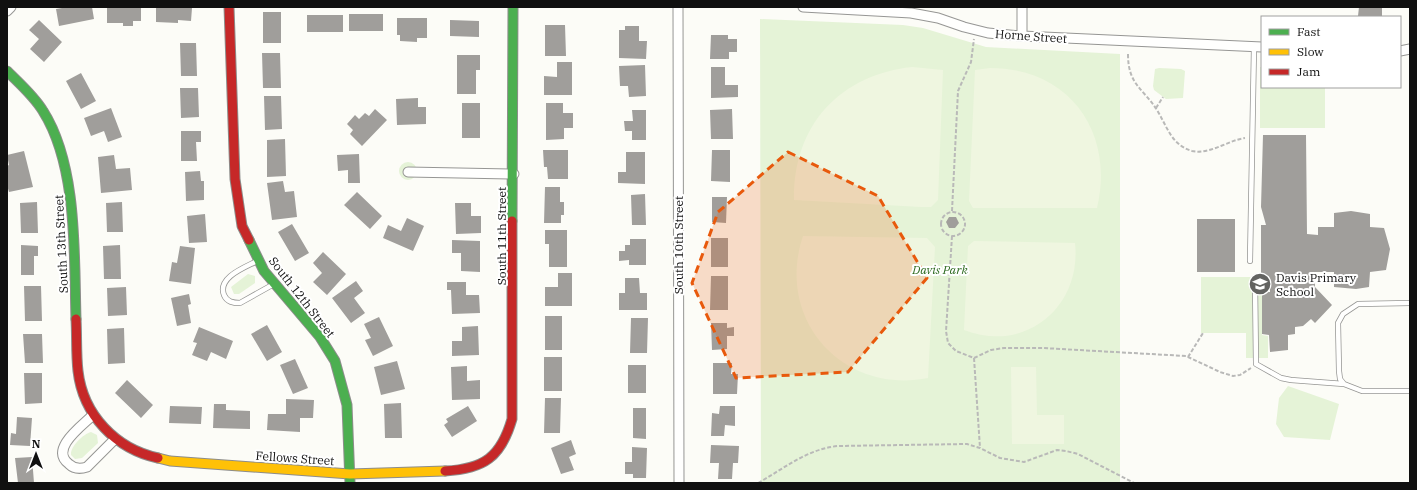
<svg xmlns="http://www.w3.org/2000/svg" width="1417" height="490" font-family="'IBM Plex Serif',serif">
<rect width="100%" height="100%" fill="#fcfcf7"/>
<path fill="#e5f3d7" d="M760,19l143,6 20,3 63,19 134,7v429h-359z
M1260,67h2v20h63v41h-65z
M1159,68l22,1 4,2 -2,27 -17,1 -12,-9 -1,-4 2,-17z
M399 171a9 9 0 1 1 18 0a9 9 0 1 1-18 0Z
M248,274l7,2v7l-16,11h-5l-3,-7z
M1201,277h61v58l6,1v22h-22v-25h-45z
M1288,386l51,18 -9,36 -46,-3 -8,-13 3,-26z
M91,432l6,3 1,8 -16,15 -7,1 -4,-4c-1,-8 12,-21 20,-23z"/>
<path fill="#eff6e0" d="M912,67l31,3 -5,130 -7,7h-10l-127,-7c-1,-74 45,-125 118,-133z
M990,68c80,0 125,65 107,140h-124l-4,-7 6,-131z
M803,236l124,2 8,9 -7,131c-86,17 -153,-59 -125,-142z
M974,241l101,2c7,64 -50,111 -111,87l4,-84z
M1011,367h25l1,48h27v29h-52z"/>
<path fill="#a09e9b" d="M68,7h24l2,12 -35,7 -3,-17z
M107,7h34v14h-8v5h-10v-3h-16z
M1359,7h23v10l-24,-1z
M156,8h36l-1,13 -13,-1v3l-22,-1z
M263,12h18v31h-18z
M349,14h34v17h-34z
M307,15h36v17h-36z
M397,18h30v20h-10v4l-17,-1v-6h-3z
M39,20l23,22 -18,20 -14,-13 9,-10 -10,-9z
M450,20l29,1v16l-29,-1z
M545,25h20l1,31h-21z
M625,26h14v15h8l-1,18 -27,-1v-28h6z
M711,35h17v4h9v13h-8v7h-19z
M180,43h16l1,33h-16z
M262,53h18l1,35h-18z
M457,55h23v15h-4v24h-19z
M557,62h15v33h-28v-19l13,1z
M645,65l1,31 -17,1 -1,-11h-8l-1,-20z
M711,67h14v18h13v12l-27,1z
M81,73l15,28 -15,8 -15,-28z
M180,88h18l1,29 -18,1z
M264,96h17l1,33 -17,1z
M418,98v9h8v17l-29,1 -1,-26z
M462,103h18v35h-18z
M546,103h17v10h10v15h-9v11l-18,1z
M111,108l11,29 -14,5 -4,-11 -13,5 -7,-18z
M375,109l12,11 -25,26 -12,-12 3,-4 -6,-6 8,-9 4,4 6,-6 4,3z
M732,109l1,30h-22l-1,-29z
M632,110h14v30h-14v-9h-7l-1,-10h9z
M181,131h20v11h-5l1,19h-16z
M1263,135h43l1,99 11,1v-8h16v-14l17,-2 19,3v13l14,1 6,21 -4,21 -16,2 -1,15 -13,2 -22,-2v-15h-19v15l17,18 -17,18 -4,-4 -8,7 -8,1v7l-7,1v15l-18,2 -1,-17 -7,-1v-42h8l-1,-16h-8v-51h5l-5,-18z
M285,139l1,37 -19,1v-37z
M543,150h25v29h-20l-1,-12h-3z
M712,150h18v32l-19,-1z
M24,151l9,36 -24,5 -2,-7v-19l2,-1 -2,-10z
M626,152h19v32l-27,-1v-11h8z
M359,154l1,29h-12v-13l-10,1 -1,-16z
M114,155l2,14 14,-1 2,22 -31,3 -3,-36z
M200,171l1,10h3v19l-18,1 -1,-29z
M283,181l2,11 9,-1 3,26 -25,3 -5,-37z
M545,187h15v15h4v13h-3v8h-17z
M357,192l25,24 -12,13 -26,-24z
M645,194l1,31h-14l-1,-30z
M712,197h15l-1,26 -14,-1z
M37,202l1,31h-17l-1,-30z
M122,202l1,30h-16l-1,-29z
M455,203h16v13h10v17l-25,1z
M205,214l2,28 -18,1 -2,-27z
M949,217h7l3,6 -4,5h-6l-3,-6z
M407,218l17,8 -11,25 -30,-13 5,-13 13,6z
M1197,219h38v53h-38z
M292,224l17,29 -14,8 -17,-29z
M545,230h22v37h-18v-23h-4z
M711,238h17v29h-17z
M630,239h16v26h-17v-5l-10,1v-10h6v-6h5z
M452,240l28,1v31l-19,-1v-18h-9z
M21,245l17,1v10h-4v19h-13z
M120,245l1,34h-17l-1,-33z
M180,246l15,2 -4,36 -22,-3 3,-19 5,1z
M323,252l23,22 -19,21 -14,-13 9,-9 -9,-10z
M558,273h14v33h-27v-19h13z
M711,276h17v34h-18z
M625,278h14l1,15h7v17h-28v-17h6z
M356,281l7,10 -9,7 11,15 -14,10 -19,-25z
M447,282h19v13h13l1,18 -28,1 -1,-24h-4z
M24,286h17l1,35h-17z
M126,287l1,28 -19,1 -1,-28z
M189,294l2,10 -3,1 3,18 -14,3 -6,-28z
M545,316h17v34h-17z
M379,317l14,29 -20,10 -8,-16 6,-2 -7,-14z
M631,318h17l-1,35h-17z
M711,323h16v5l7,-1v9h-7v13l-15,1z
M267,325l15,27 -15,9 -16,-27z
M478,326l1,29 -27,1v-15h10v-14z
M199,327l34,14 -7,18 -15,-7 -4,9 -15,-6 5,-12 -4,-1z
M124,328l1,35 -17,1 -1,-35z
M23,334h19l1,29h-18z
M544,357h18v34h-18z
M295,359l13,29 -15,6 -13,-29z
M397,361l8,28 -24,6 -7,-28z
M713,363h19l-1,11h7l-1,20h-24z
M628,365h18v28h-18z
M467,366v15l13,-1v19l-28,1 -1,-33z
M24,373h18v30l-17,1z
M127,380l26,25 -12,13 -26,-25z
M545,398h16l-1,35h-16z
M286,399l28,1 -1,18h-13v14l-33,-2 1,-16h18z
M401,403l1,35h-17l-1,-34z
M214,404h12v6l24,1v18l-37,-1z
M170,406l32,1 -1,17 -32,-1z
M468,406l9,15 -25,16 -8,-12 4,-3 -2,-3z
M720,406h15v20l-10,-1 -1,11h-13l1,-23 7,1z
M633,408h13v31l-13,-1z
M17,417l15,1 -2,28 -20,-1 1,-12 5,1z
M571,440l5,14 -7,3 5,13 -13,4 -10,-26z
M711,445l28,1 -1,17h-5l-1,16h-14l1,-16h-9z
M632,447l15,1 -1,30h-13v-4h-8v-12h7z
M32,457l2,26h-16l-3,-25z"/>
<g fill="none" stroke-linecap="round" stroke-linejoin="round">
<g stroke="#969694" stroke-width="6">
<path id="lane" d="M257,261c-11,6 -40,16 -33,34 3,7 9,8 16,8l34,-19
M1250,261l4,-214
M1255,282l1,82 25,14 10,2 53,4
M1410,303l-52,1 -15,10 -5,9 1,48 1,8 4,5 18,7h48"/>
</g>
<g stroke="#969694" stroke-width="11">
<path id="street" d="M678,7l1,476
M803,7l108,6 27,5 26,9 24,6 34,3 240,11
M7,11l4,-4
M1022,36v-29
M1400,51l10,-2
M408,172l106,2
M93,415c-11,11 -44,34 -24,49 5,5 12,5 18,3l28,-28"/>
</g>
<g stroke="#8d8d8b" stroke-width="11">
<path id="fast" d="M7,71c13,13 27,25 36,40 35,55 31,145 33,208
M512,221l1,-214
M249,240l15,31 56,66 15,24 12,44 3,78"/>
</g>
<g stroke="#8d8d8b" stroke-width="11">
<path id="slow" d="M158,458l12,3 180,13 95,-3"/>
</g>
<g stroke="#8d8d8b" stroke-width="11">
<path id="jam" d="M229,7l6,172 7,47 7,14
M76,319c1,17 0,35 2,52 5,44 38,78 80,87
M445,471c39,-2 56,-14 67,-52v-198"/>
</g>
<path stroke="#b9b9b8" stroke-width="2" stroke-dasharray="4 2" stroke-linecap="butt" d="M1128,54c0,31 15,34 29,56 10,16 14,35 35,41 17,4 37,-11 53,-13
M1156,108l7,-11
M952,211l6,-120 13,-29 3,-23
M941 224a12 12 0 1 1 24 0a12 12 0 1 1-24 0Z
M952,236l-6,95 2,12 8,8 18,7 17,-8 13,-2h39l143,8 34,16 13,4 7,-1 11,-7
M1188,357l15,-24
M974,358l6,90
M758,483c27,-15 49,-34 80,-37l129,-2 13,4 20,10 24,4 33,-12 9,1 12,3 56,29"/>
<use href="#lane" stroke="#fffffe" stroke-width="4.5"/>
<use href="#street" stroke="#fffffe" stroke-width="9"/>
<use href="#fast" stroke="#4caf50" stroke-width="9"/>
<use href="#slow" stroke="#ffc107" stroke-width="9"/>
<use href="#jam" stroke="#c62828" stroke-width="9"/>
</g>
<path fill="#e8590c" fill-opacity="0.2" stroke="#e8590c" stroke-width="3" stroke-dasharray="8 5" stroke-linejoin="round" d="M788,152l90,44 49,82 -79,94 -112,6 -44,-95 26,-71z"/>
<defs>
<g id="school-disc" transform="scale(1.15)"><circle r="9.5" fill="#636361" stroke="#fff"/><path d="M0-5L7-2L0 1L-7-2ZM-4 1L0 2.5L4 1V4Q0 6-4 4Z" fill="#fff"/></g>
</defs>
<g fill-rule="evenodd">
<use href="#school-disc" x="1260" y="284"/>
</g>
<g text-anchor="middle" dominant-baseline="central" stroke-width="4" stroke-linejoin="round" paint-order="stroke">
<g font-size="12" fill="#101010" stroke="#fff">
<text transform="translate(1031 36) rotate(4)">Horne Street</text>
<text transform="translate(501 236) rotate(-90)">South 11th Street</text>
<text transform="translate(61 244) rotate(-93)">South 13th Street</text>
<text transform="translate(678 245) rotate(-90)">South 10th Street</text>
<text transform="translate(302 297) rotate(52)">South 12th Street</text>
<text transform="translate(295 458) rotate(4)">Fellows Street</text>
</g>
<g font-size="12" font-style="italic" fill="#2c6a1f" stroke="#fff">
<text x="940" y="269">Davis Park</text>
</g>
<g font-size="12" fill="#101010" stroke="#fff" text-anchor="start">
<text x="1276" y="277">Davis Primary<tspan x="1276" dy="14">School</tspan></text>
</g>
</g>
<rect width="1417" height="490" fill="none" stroke="#101010" stroke-width="16"/>
<rect x="1261" y="16" width="140" height="72" fill="#ffffff" stroke="#9f9f9f"/>
<rect x="1269" y="29" width="20" height="6" fill="#4caf50" stroke="#9f9f9f"/>
<text x="1297" y="36" font-size="12" fill="#101010">Fast</text>
<rect x="1269" y="49" width="20" height="6" fill="#ffc107" stroke="#9f9f9f"/>
<text x="1297" y="56" font-size="12" fill="#101010">Slow</text>
<rect x="1269" y="69" width="20" height="6" fill="#c62828" stroke="#9f9f9f"/>
<text x="1297" y="76" font-size="12" fill="#101010">Jam</text>
<g transform="translate(36 454)" stroke="#ffffff" stroke-width="3" paint-order="stroke">
<path d="M0-3L7 15L0 10L-7 15Z" fill="#101010"/>
<text y="-6" font-size="11" font-weight="bold" text-anchor="middle" fill="#101010">N</text>
</g>
</svg>
